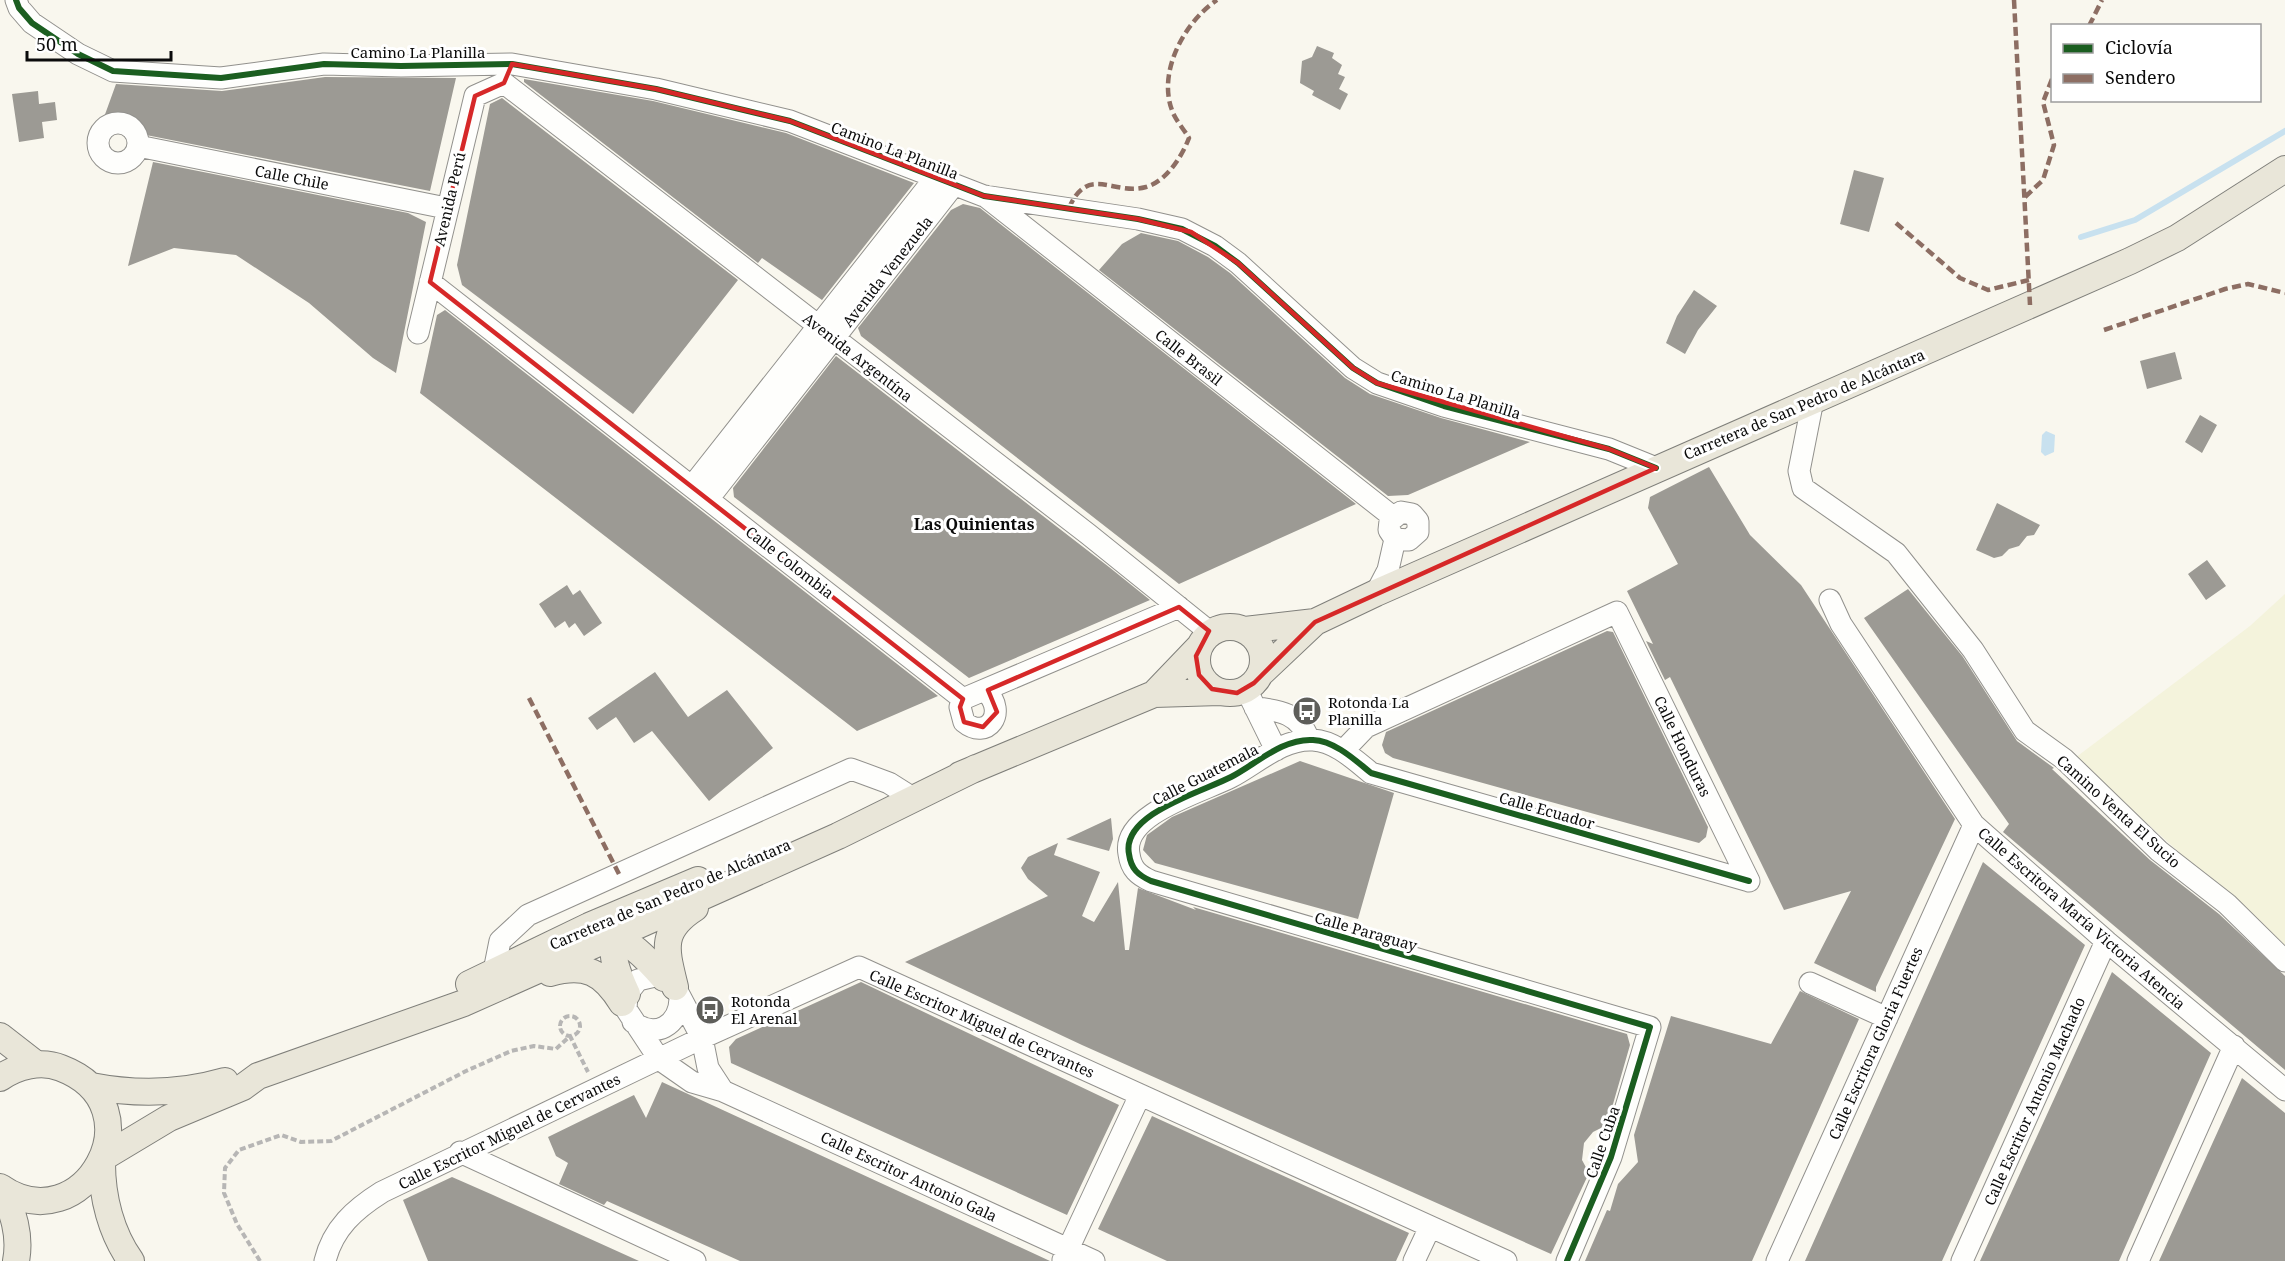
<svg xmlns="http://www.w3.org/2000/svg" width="2285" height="1261" font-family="'Noto Serif',serif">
<rect width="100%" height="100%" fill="#f9f7ee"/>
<path fill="#f4f3dc" d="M2285,594v354l-210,-190 175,-132z"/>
<path fill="#c8e1ef" d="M2046,431l9,4 -1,17 -9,4 -4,-4 1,-17z"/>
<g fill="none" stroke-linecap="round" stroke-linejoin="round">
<path stroke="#c8e1ef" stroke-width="6" d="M2081,237l54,-17 150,-89"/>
</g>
<path fill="#9c9a94" d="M1317,46l17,7 -2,5 10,7 -4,9 7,3 -6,12 9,5 -8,16 -28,-15 2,-4 -14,-8 2,-22 10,-4z
M325,77l131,1 -26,113 -284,-56 -12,-18 -14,-2 -17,5 13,-36 106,7z
M524,79l129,22 133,32 128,50 -92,117 -60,-42 -4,5 -234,-181z
M38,91l1,13 16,-2 2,18 -15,2 2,16 -25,4 -7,-48z
M502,98l236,182 -105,134 -171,-129 -5,-20 33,-161z
M153,162l255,51 18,9 -30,151 -23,-15 -64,-55 -73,-48 -62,-7 -46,18z
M1854,170l30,8 -15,54 -29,-8z
M963,204l17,4 376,296 -177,80 -318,-248 -3,-8 93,-118z
M1141,233l37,8 30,16 22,16 115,105 25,16 71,24 89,24 -122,53 -20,1 -289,-226 23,-26z
M1694,290l23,16 -19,24 -13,24 -19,-11 11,-27z
M445,310l65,51 428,335 -81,35 -437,-338 17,-78z
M2175,352l7,27 -35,10 -7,-28z
M836,356l273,211 41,33 -181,78 -235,-181 -1,-9z
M2200,415l17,10 -15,28 -17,-11z
M1709,467l41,68 51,50 154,234 -79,168v5l-62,-29 37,-72 -67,19 -114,-233 -5,3 -19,-39 7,3 -26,-53 51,-27 -30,-56 2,-11z
M1997,503l43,22 -6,10 -7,1 -8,10 -10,3 -7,7 -8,2 -18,-8z
M2207,560l19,26 -20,14 -18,-26z
M567,585l6,10 7,-5 22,33 -18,13 -9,-13 -6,5 -4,-7 -10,7 -16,-24z
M1908,589l55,68 54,84 37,27 -2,1 98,91 69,54 66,62v94l-282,-238 6,-8 -145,-206z
M1607,631l6,1 95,195 -2,10 -7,6 -306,-85 -8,-5 -3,-8 4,-13z
M655,672l33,45 39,-27 46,58 -64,53 -57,-70 -18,12 -18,-26 -19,13 -9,-12z
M1300,761l94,32 -36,126 -203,-56 -12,-13 4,-15 25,-18z
M1111,818l2,21 -4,12 -43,-12z
M1058,843l-4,12 46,17 -18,44 12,6 24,-40 7,68h4l9,-62 58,22 -3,-3 434,127 3,11 -23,80 -14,7 -9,11 -2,17 7,13 -38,81 -469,-209 -177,-83 143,-66 -20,-17 -7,-11 7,-11z
M1983,862l102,83 -143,316h-137z
M2112,972l99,81 -92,208h-139z
M861,982l258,123 -52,110 -336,-152 -2,-16 7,-8z
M1800,991l59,28 -107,242h-167l22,-51 3,1 8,-27 20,-22 -4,-27 37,-119 100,28z
M2242,1078l43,35v148h-126z
M662,1082l388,179h-310l-133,-60 -3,4 -45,-21 9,-21 -12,-7 -8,-19 86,-42 12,23z
M1152,1116l257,117 -13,28h-229l-69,-32z
M452,1177l41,18 146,66h-211l-25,-61z"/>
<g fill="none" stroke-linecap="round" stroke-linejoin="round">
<g stroke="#92918d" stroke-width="23">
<path id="minor" d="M16,0l3,8 13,15 46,31 35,17 108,7 103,-14 77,2 111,-2 144,25 134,32 194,75 154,23 44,10 33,17 23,17 115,105 24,15 67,23 165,43 47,19
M504,83l584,451 123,99
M98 143a20 20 0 1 1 40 0a20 20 0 1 1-40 0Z
M138,146l308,62
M985,196l408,321
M430,282l533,417
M418,333l57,-237 29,-13
M1813,400l-14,71 4,17 93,65 77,97 52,81 39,28 95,92 68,53 58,57
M693,485l242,-307
M709,498l244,-312
M1376,593l12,-23 7,-31 -6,-9 1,-9 11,-9 11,2 6,7v11l-9,8 -14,-1
M1830,600l11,24 133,201 132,116 179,149
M1246,689l30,61
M963,699l216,-92
M963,699l-3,8 4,15c23,19 44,-9 22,-31
M1255,708c25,2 45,6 54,32
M1343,751l23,-24 251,-115 132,269
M494,971l6,-30 28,-26 323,-146 38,14 19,12
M1810,983l77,35
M633,1022c22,17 46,4 47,-23
M723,1091l-15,-23 -6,-30 -27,-51 -11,-9 -9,-2 -17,4 -11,14 -1,15 33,50 33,23 31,9 371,170
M460,1152l235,109
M1063,1260l77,-165
M325,1261c8,-33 30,-52 57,-69l320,-154 157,-71 647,294
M1414,1261l16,-34
M1567,1261l44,-104 39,-130 -499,-146c-13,-6 -20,-12 -22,-27 -8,-40 73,-62 102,-77 25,-13 52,-39 82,-37 22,1 42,20 58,33l378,108
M1777,1261l197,-436
M1962,1261l144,-320
M2138,1261l96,-215"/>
</g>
<g stroke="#7f7f7a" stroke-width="28">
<path id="major" d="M1197 660a33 33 0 1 1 66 0a33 33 0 1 1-66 0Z
M1245,630l70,-8
M1260,674l55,-52 61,-29 754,-332 47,-23 108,-69
M1154,694l45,-47
M960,775l194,-81 66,-2
M624,925c-19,22 -8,45 3,69
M603,932c25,6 44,27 61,46
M550,973c35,-10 53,-1 72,30
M469,984l120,-58 109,-46
M675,987c-9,-37 -16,-56 20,-79
M0,1036l36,28
M0,1078c17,-12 41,-18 61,-10 100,38 22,177 -61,119
M91,1086c46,9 89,8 134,-5
M104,1157l65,-39 74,-31 15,-11 206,-73 374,-167 138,-68
M102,1163c0,34 9,70 29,98
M2,1188c11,24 19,47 14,73"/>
</g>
<path stroke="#b7b6b5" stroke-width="4" stroke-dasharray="6 3" stroke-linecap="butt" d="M560 1026a10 10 0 1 1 20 0a10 10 0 1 1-20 0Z
M260,1261l-23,-37 -13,-31 1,-25 14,-18 42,-15 20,7 30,-1 135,-70 45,-20 23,-5 22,3 14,-13 18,36"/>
<use href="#minor" stroke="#fefefc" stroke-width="21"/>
<use href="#major" stroke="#e9e6d9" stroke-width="26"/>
<path stroke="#8d6e63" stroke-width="4.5" stroke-dasharray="9 4.5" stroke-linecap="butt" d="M2014,0l16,305
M2089,26l13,-26
M2025,197l18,-17 11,-35 -11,-43 9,-23
M1069,208c19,-44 44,-12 77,-21 21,-6 36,-31 43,-49 -4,-7 -11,-15 -15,-23 -19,-40 10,-93 43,-115
M1896,223l64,55 28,12 41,-10
M2104,330l121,-41 23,-5 37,9
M529,698l90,176"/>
<g stroke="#fff" stroke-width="10">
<path id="cycleway" d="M16,0l3,8 13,15 46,31 35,17 108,7 103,-14 77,2 111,-2 144,25 134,32 194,75 154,23 44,10 33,17 23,17 115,105 24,15 67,23 165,43 47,19
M1567,1261l44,-104 39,-130 -499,-146c-13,-6 -20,-12 -22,-27 -8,-40 73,-62 102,-77 25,-13 52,-39 82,-37 22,1 42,20 58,33l378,108"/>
</g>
<use href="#cycleway" stroke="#1b5e20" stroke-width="6"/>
</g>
<path fill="none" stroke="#d62828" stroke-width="4.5" stroke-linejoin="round" d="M512,64l144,25 134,32 194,75 154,23 53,13 47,31 115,105 24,15 232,66 47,19 -341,154 -61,61 -17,10 -25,-4 -13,-14 -3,-19 13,-25 -30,-24 -191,83 9,22 -14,15 -19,-5 -4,-15 3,-8 -533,-417 45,-186 29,-13z"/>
<defs>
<g id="bus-disc" transform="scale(1.5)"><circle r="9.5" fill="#5e5e5a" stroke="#fff"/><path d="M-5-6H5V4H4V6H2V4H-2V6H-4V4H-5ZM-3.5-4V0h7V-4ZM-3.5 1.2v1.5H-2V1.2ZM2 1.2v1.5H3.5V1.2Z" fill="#fff"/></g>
</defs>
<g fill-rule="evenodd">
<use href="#bus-disc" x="1307" y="711"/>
<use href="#bus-disc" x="710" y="1010"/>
</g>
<g text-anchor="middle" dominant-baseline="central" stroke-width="6" stroke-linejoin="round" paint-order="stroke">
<g font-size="15" fill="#0b0b0b" stroke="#fff">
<text x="418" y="52">Camino La Planilla</text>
<text transform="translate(895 150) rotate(21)">Camino La Planilla</text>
<text transform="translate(292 177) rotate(11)">Calle Chile</text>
<text transform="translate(449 199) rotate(-77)">Avenida Perú</text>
<text transform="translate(887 271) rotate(-52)">Avenida Venezuela</text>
<text transform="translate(858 357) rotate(38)">Avenida Argentína</text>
<text transform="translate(1189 357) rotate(38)">Calle Brasil</text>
<text transform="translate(1456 394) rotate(17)">Camino La Planilla</text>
<text transform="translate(1804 404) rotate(-23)">Carretera de San Pedro de Alcántara</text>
<text transform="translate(790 562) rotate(38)">Calle Colombia</text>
<text transform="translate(1683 746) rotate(64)">Calle Honduras</text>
<text transform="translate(1205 774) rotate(-27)">Calle Guatemala</text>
<text transform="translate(1547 810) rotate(16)">Calle Ecuador</text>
<text transform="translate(2119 811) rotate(42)">Camino Venta El Sucio</text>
<text transform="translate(670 894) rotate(-23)">Carretera de San Pedro de Alcántara</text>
<text transform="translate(2082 918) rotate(41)">Calle Escritora María Victoria Atencia</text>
<text transform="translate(1366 931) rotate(16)">Calle Paraguay</text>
<text transform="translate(982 1023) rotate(24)">Calle Escritor Miguel de Cervantes</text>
<text transform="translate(1875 1043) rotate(-66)">Calle Escritora Gloria Fuertes</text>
<text transform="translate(2034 1101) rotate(-66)">Calle Escritor Antonio Machado</text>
<text transform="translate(509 1131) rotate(-26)">Calle Escritor Miguel de Cervantes</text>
<text transform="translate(1602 1142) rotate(-71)">Calle Cuba</text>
<text transform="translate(909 1176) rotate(25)">Calle Escritor Antonio Gala</text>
</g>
<g font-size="15" fill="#0b0b0b" stroke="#fff" text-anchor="start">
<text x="1328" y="702">Rotonda La<tspan x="1328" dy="17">Planilla</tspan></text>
<text x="731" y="1001">Rotonda<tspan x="731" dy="17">El Arenal</tspan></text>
</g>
<g font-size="16" font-weight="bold" fill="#0b0b0b" stroke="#fff">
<text x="974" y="524">Las Quinientas</text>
</g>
</g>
<rect x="2051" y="24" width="210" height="78" fill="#ffffff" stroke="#9d9d9d" stroke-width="1.5"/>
<rect x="2063" y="44" width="30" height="9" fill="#1b5e20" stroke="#9d9d9d" stroke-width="1.5"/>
<text x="2105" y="54" font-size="18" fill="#0b0b0b">Ciclovía</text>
<rect x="2063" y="74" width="30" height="9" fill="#8d6e63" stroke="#9d9d9d" stroke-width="1.5"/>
<text x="2105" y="84" font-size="18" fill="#0b0b0b">Sendero</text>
<path d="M27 51v9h144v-9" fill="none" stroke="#0b0b0b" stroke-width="3"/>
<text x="36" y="51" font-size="18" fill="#0b0b0b" stroke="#ffffff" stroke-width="4.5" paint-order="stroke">50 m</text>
</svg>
